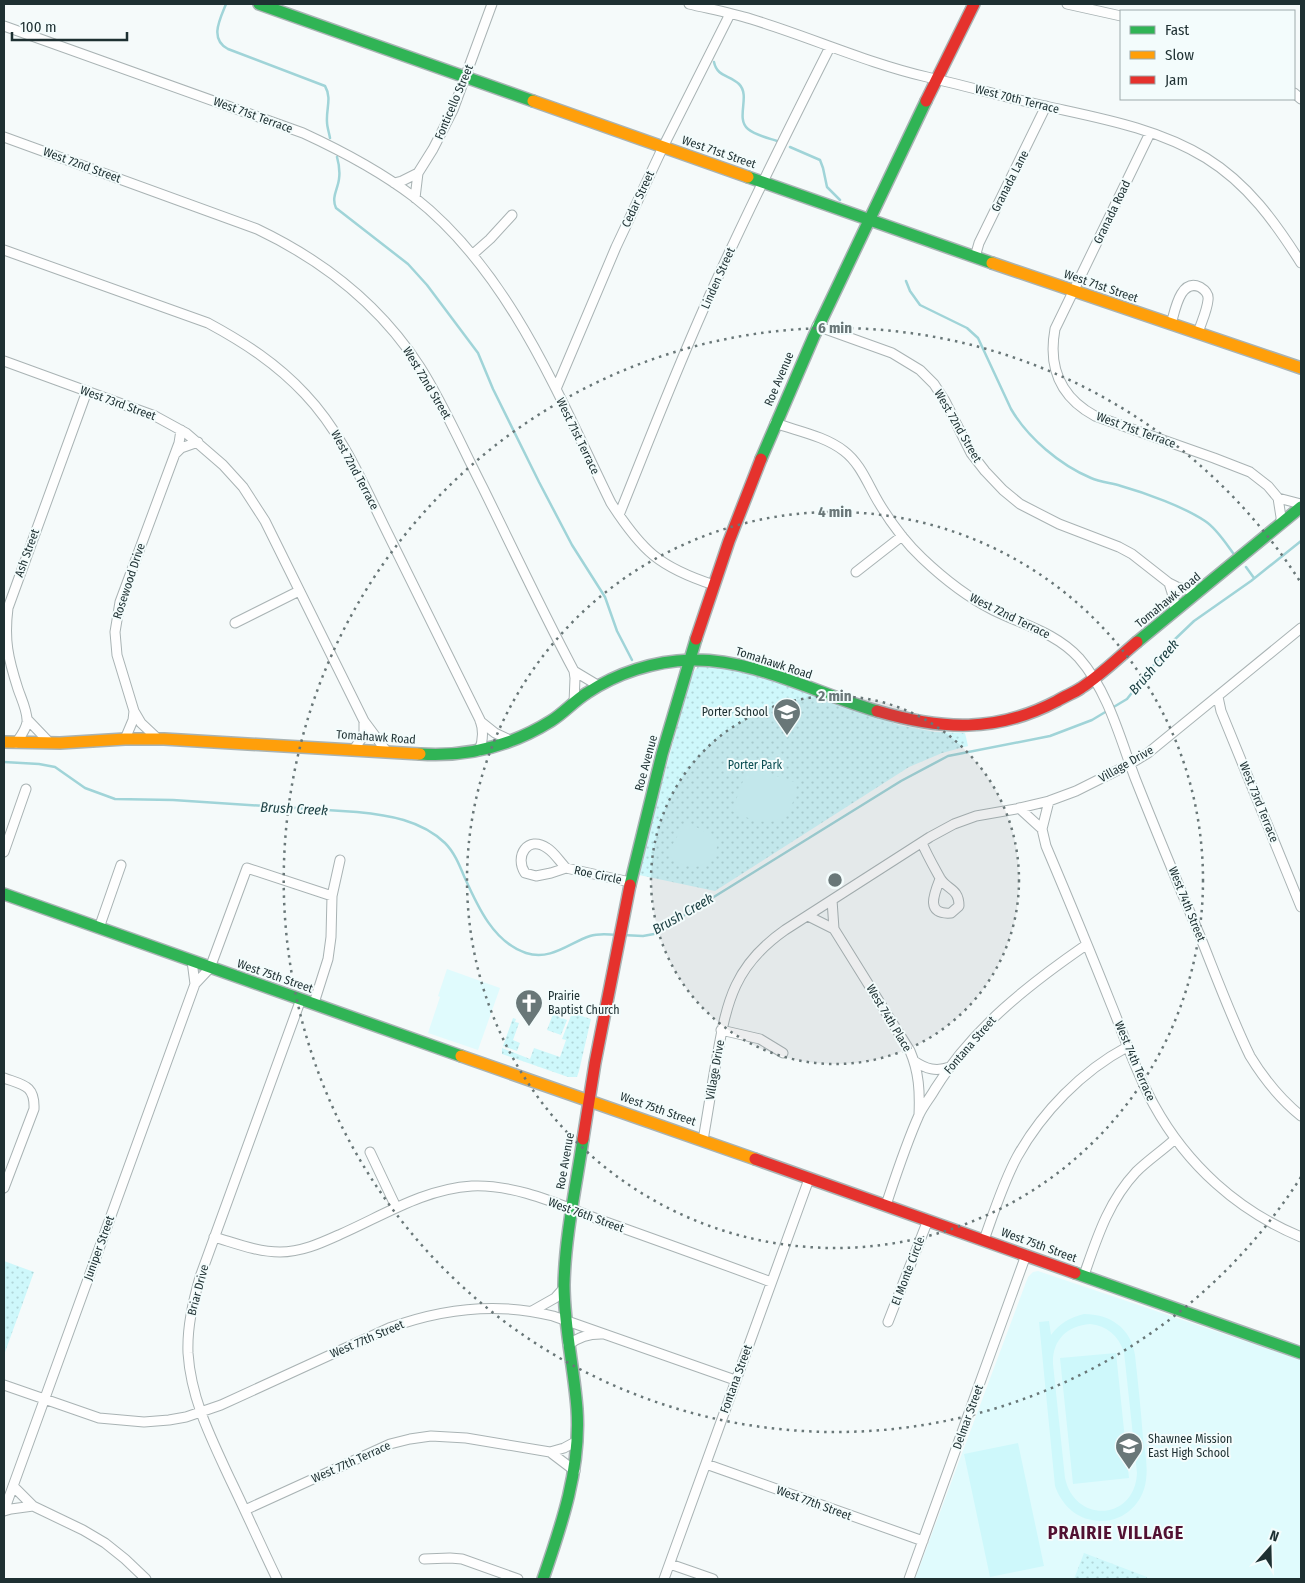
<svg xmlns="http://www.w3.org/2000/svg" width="1305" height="1583" font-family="'Fira Sans Condensed',sans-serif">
<defs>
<pattern id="grass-dots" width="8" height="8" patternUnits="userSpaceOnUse" patternTransform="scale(1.25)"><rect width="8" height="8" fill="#cef8fb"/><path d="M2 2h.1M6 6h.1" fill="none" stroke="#b0d5d8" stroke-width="1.8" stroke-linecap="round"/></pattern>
</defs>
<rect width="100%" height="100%" fill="#f5fafa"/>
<path fill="#e0fbfd" d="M447,969l53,19 -22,62 -50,-17 12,-36 -2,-1z
M1038,1271l263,89v219h-386l113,-302 5,-5z"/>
<path fill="url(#grass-dots)" d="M698,666l30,2 18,4 153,53 36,7 30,1 3,13 -26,7 -33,14 -194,124 -76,-16 14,-59 38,-140z
M572,1013l19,6 -12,52 -2,6h-9l-66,-23v-6l28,11 4,-11 26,9 6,-17 -4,-1z
M553,1014l14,6 -6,15 -14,-5z
M513,1018l3,1 -1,3 4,1 -6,17 7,3 -3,8 -14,-5z
M4,1261l30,11 -30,83z
M1084,1553l63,24 -1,2h-72z"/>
<path fill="#cef8fb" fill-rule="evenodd" d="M751,768l46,15c-5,46 -30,45 -65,28l15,-41z
M685,823h4l30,17c-7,31 -30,34 -52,14z
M1084,1314c26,0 47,14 51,41 3,28 6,55 8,83 2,13 5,28 3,42 -3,26 -27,46 -54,40 -18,-3 -31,-17 -37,-34l-16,-164 10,-1 2,14c9,-12 18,-17 33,-21zM1090,1324c17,2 28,11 34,28l13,121c-2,48 -62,51 -72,5l-12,-114c-1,-24 14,-38 37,-40z
M1116,1353l13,125 -56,6 -13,-126z
M1018,1443l26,123 -54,11 -26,-123z"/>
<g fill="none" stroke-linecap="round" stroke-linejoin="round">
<path stroke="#a0d4d8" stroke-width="2.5" d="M226,4c-6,15 -17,35 2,45l97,37c7,12 1,23 2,36 0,5 2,10 3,16
M714,62c3,15 16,13 25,22 12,12 -4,34 9,45 7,6 20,9 29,12
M790,147l30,13 3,8 4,19 13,13
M337,157c2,7 3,15 2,22 -1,10 -8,18 -3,29l72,56 19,21 51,68 15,36 46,93 33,63 33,52 12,34 15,29
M906,281l4,10 10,14 47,23 11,10 33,71c17,29 49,56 80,69 9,4 20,5 30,8 25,7 63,21 84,35 11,7 20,21 28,32
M1246,567l8,11
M1112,708l15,-9 45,-57 22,-21 57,-40 50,-40
M4,762l35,2 16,3 30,21 30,11 58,1 184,12c31,3 64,8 88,31 9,9 14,21 19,33 13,29 29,66 62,77 25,8 43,-10 64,-17 9,-3 18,-2 27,-1
M622,935l21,1 11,-2 247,-153 47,-25 102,-20 42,-16 15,-9"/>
<g stroke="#a9b3b4" stroke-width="11">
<path id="street" d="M689,4c21,5 42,9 62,15 59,18 116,44 176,58 39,9 78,20 118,29 54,12 112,22 161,52 42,26 69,64 95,105
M1067,4l54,12
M4,26l299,107c39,18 77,38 111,64 96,75 145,200 197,306 31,48 48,64 103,82
M1294,93l7,6
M1150,133l-95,196c-7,38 5,68 40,87l119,42 36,14 18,14 10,12 3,19v7
M4,137l253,92c65,31 123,76 163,138 24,38 42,80 63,121 30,61 59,123 91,183l1,7 -1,25
M394,183l8,-2 16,-8
M415,198l3,-25 15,-24 20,-39 39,-106
M4,250l204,73c37,20 69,41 97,71 38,40 59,92 83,140 31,62 61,124 92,186 4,11 3,21 -1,31
M473,254l17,-15 22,-24
M975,257l4,-14 67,-137
M1171,324c4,-13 9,-46 29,-37 5,3 9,7 8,13 -1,11 -7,23 -10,33
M817,326l75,27 28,17 14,14 11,17 26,52 14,18 18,19 17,14 39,20 60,23 13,7 37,29 8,4 22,5
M4,361l151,55 31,17 37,32 20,22 22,34 99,200 23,31
M556,389l60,-142 47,-100 67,-133
M775,423c22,8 50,13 69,28 17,13 24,34 35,52 12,20 26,39 43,55 21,20 45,39 71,52 30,15 62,22 86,48 29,33 41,80 56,120 21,53 43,106 65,158 16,40 31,81 50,120 14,23 30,43 51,60
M175,454l6,-6 17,-6
M1278,498l23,6
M619,515c29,-72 57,-145 89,-216 38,-85 80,-169 122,-252
M856,572l46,-36
M1169,583l5,16 1,12
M235,623l64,-32
M574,671l25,15
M1218,697l3,14 80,196
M27,719l23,24
M480,721l15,12 17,8
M125,739l8,-19 1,-9
M158,739l-17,-16 -7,-12 -17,-56 -2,-23 5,-30 59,-159 2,-13
M16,743c4,-6 10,-13 11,-21 1,-10 -6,-24 -9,-33 -10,-31 -14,-49 -10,-81l79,-217
M354,749l10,-14v-14
M1049,801l-7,28 4,17c22,52 44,105 65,158 14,34 25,69 43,101 33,60 84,106 147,132
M1019,808l23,21
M922,843c5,12 12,24 18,35 7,12 19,10 19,28l-8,7c-26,2 -17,-19 -11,-34
M4,852l22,-63
M566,868c-6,-6 -12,-16 -19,-20 -19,-13 -33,8 -22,25l11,3 15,-3 15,-5 64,14
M832,900l2,29 76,122c9,21 10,41 9,64
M808,916l26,13
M99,928l22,-63
M192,961l3,23
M314,1003l14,-44 3,-22 1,-41 8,-36
M721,1030l39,9 23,14
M914,1061c12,8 22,11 36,6
M4,1078c19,7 31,7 30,31l-30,79
M703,1140c5,-28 9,-56 14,-83 10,-57 18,-92 68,-127l145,-93 24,-13 22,-8 40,-7 33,-8 27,-10 54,-27 18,-11 153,-125
M370,1152l26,55
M886,1205c10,-30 20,-61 33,-90 4,-9 11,-17 16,-26 38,-61 93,-104 151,-144
M214,1237c21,6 43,15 66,15 22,0 41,-9 61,-18 43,-19 83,-45 131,-48 45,-2 90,20 131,35 56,20 112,40 168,61
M984,1240c10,-28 19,-57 33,-83 25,-45 65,-86 110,-110
M1084,1275c13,-37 24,-73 52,-103 12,-12 26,-21 39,-33
M532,1311l23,-13 9,-10
M888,1322l40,-102
M568,1345c11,-8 20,-11 33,-11
M4,1385l95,33 45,4 25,-2 17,-3 35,-12 168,-77c52,-19 109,-26 164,-12l182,64
M550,1452l14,-4 13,-7
M706,1464l217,77
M13,1486l20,20 50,24 22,13 20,16 21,20
M245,1510l145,-66 20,-5 21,-3 35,2 84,14 25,19
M4,1511l191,-527 15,-16 37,-100 85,28
M4,1511l7,-2 22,-3
M424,1559l26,-1 12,1 56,20
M670,1564l43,15
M277,1579c-16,-33 -31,-67 -47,-100 -19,-41 -39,-80 -42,-126 -1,-26 5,-51 12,-76l101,-278
M664,1579l145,-400
M909,1579l117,-324"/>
</g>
<g stroke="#a9b3b4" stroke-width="14">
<path id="fast" d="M259,4l274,97
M748,177l244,86
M761,459l53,-123 112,-235
M1137,642l164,-135
M420,754c46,3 91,-8 131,-33 13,-8 23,-20 36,-28 30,-20 67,-32 104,-33 62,-2 126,34 186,51
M630,885l32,-131 34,-115
M4,894l457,162
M1075,1273l226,80
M543,1579c19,-55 38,-111 34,-170 -3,-41 -13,-82 -13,-124 1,-49 12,-98 19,-146"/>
</g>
<g stroke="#a9b3b4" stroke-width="14">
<path id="slow" d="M533,101l215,76
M992,263l309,105
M4,742l56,1 65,-4h39l256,15
M461,1056l294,103"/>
</g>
<g stroke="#a9b3b4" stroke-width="14">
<path id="jam" d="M926,101l48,-97
M696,639l33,-98 32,-82
M877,711c65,19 119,22 180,-10 8,-5 17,-8 24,-13 20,-13 38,-31 56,-46
M583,1139l12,-76 35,-178
M755,1159l320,114"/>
</g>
<use href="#street" stroke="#fefefe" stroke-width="9"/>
<use href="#fast" stroke="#30b455" stroke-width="11"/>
<use href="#slow" stroke="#ff9f0a" stroke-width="11"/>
<use href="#jam" stroke="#e5322d" stroke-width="11"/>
</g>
<circle cx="835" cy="880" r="184" fill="#697778" fill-opacity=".12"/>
<g fill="none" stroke="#697778" stroke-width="2.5" stroke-dasharray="2.5 5">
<circle cx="835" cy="880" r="184"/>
<circle cx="835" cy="880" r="368"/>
<path d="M1301 1177A552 552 0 1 1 1301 583"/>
</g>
<defs>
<g id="school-pin" transform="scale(1.4375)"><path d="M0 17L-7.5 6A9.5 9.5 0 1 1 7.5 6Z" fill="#697778" stroke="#f3fcfc"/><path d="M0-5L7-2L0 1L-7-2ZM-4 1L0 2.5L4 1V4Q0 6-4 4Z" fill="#fff"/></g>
<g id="church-pin" transform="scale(1.4375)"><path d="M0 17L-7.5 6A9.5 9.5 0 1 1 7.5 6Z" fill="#697778" stroke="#f3fcfc"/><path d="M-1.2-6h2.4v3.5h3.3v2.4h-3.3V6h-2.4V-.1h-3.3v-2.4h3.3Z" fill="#fff"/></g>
</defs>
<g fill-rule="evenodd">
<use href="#school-pin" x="787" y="712"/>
<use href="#church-pin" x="529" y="1003"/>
<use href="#school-pin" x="1129" y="1446"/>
</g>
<g text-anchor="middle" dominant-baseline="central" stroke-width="4" stroke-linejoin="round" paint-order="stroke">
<g font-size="12" fill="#1e3032" stroke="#f3fcfc">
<text transform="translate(1017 99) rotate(14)">West 70th Terrace</text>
<text transform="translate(454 102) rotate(-67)">Fonticello Street</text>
<text transform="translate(253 115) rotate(20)">West 71st Terrace</text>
<text transform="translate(719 152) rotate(19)">West 71st Street</text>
<text transform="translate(82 165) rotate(20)">West 72nd Street</text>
<text transform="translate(1010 181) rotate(-63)">Granada Lane</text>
<text transform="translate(638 199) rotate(-65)">Cedar Street</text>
<text transform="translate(1112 212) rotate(-64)">Granada Road</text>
<text transform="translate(718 278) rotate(-66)">Linden Street</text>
<text transform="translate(1101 286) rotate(19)">West 71st Street</text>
<text transform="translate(779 379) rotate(-67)">Roe Avenue</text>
<text transform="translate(427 383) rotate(59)">West 72nd Street</text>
<text transform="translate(118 403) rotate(20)">West 73rd Street</text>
<text transform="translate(958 426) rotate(60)">West 72nd Street</text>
<text transform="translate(1136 430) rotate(20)">West 71st Terrace</text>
<text transform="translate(578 436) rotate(64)">West 71st Terrace</text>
<text transform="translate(355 470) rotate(62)">West 72nd Terrace</text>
<text transform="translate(27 553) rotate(-70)">Ash Street</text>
<text transform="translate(129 581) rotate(-72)">Rosewood Drive</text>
<text transform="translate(1168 600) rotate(-39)">Tomahawk Road</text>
<text transform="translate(1010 616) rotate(26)">West 72nd Terrace</text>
<text transform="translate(774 663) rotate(18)">Tomahawk Road</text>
<text transform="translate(376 737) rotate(4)">Tomahawk Road</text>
<text transform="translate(646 763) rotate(-75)">Roe Avenue</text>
<text transform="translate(1126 764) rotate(-30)">Village Drive</text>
<text transform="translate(1259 802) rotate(68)">West 73rd Terrace</text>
<text transform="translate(598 875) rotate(12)">Roe Circle</text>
<text transform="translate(1187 904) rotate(68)">West 74th Street</text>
<text transform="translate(275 976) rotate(19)">West 75th Street</text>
<text transform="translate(889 1018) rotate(59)">West 74th Place</text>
<text transform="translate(970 1045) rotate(-49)">Fontana Street</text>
<text transform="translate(1135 1061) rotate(67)">West 74th Terrace</text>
<text transform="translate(715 1070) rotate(-80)">Village Drive</text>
<text transform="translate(658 1109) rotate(19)">West 75th Street</text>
<text transform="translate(565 1161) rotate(-80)">Roe Avenue</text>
<text transform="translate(586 1215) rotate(20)">West 76th Street</text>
<text transform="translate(1039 1245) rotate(20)">West 75th Street</text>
<text transform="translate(99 1248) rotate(-70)">Juniper Street</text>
<text transform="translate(908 1271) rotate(-69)">El Monte Circle</text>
<text transform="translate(198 1290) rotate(-75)">Briar Drive</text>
<text transform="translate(367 1339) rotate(-23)">West 77th Street</text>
<text transform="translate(736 1379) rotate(-70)">Fontana Street</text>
<text transform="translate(968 1417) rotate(-70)">Delmar Street</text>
<text transform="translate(351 1462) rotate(-24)">West 77th Terrace</text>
<text transform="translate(814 1503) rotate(20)">West 77th Street</text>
</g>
<g font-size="12" fill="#1e3032" stroke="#f3fcfc" text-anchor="start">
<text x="768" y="712" text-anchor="end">Porter School</text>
<text x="548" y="996">Prairie<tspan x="548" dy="14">Baptist Church</tspan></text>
<text x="1148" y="1439">Shawnee Mission<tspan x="1148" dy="14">East High School</tspan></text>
</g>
<g font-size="12" fill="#0b4d52" stroke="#f3fcfc">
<text x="755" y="765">Porter Park</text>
</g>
<g font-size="14" font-style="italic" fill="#1d4043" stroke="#f3fcfc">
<text transform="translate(1154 667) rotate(-49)">Brush Creek</text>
<text transform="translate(294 809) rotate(3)">Brush Creek</text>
<text transform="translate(683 914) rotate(-30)">Brush Creek</text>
</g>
<g font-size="18" font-weight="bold" letter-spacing="1" fill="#511132" stroke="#f3fcfc">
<text x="1116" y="1533">PRAIRIE VILLAGE</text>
</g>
</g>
<circle cx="835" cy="880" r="8" fill="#697778" stroke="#f3fcfc" stroke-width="2.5"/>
<g font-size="15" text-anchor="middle" font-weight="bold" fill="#697778" stroke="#f3fcfc" stroke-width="4" stroke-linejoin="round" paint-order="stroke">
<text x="835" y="333">6 min</text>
<text x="835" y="517">4 min</text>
<text x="835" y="701">2 min</text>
</g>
<rect width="1305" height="1583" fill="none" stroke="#1e3032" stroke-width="10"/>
<rect x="1120" y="10" width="175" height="90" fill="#f3fcfc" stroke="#9eaaab"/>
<rect x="1130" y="26" width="25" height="8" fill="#30b455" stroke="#9eaaab"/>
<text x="1165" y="35" font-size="15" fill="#1e3032">Fast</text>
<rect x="1130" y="51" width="25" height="8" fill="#ff9f0a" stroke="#9eaaab"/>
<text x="1165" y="60" font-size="15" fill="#1e3032">Slow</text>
<rect x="1130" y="76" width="25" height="8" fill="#e5322d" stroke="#9eaaab"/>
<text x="1165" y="85" font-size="15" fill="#1e3032">Jam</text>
<g transform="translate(1270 1548) rotate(20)" stroke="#f3fcfc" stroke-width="4" paint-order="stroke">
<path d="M0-4L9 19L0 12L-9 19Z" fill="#1e3032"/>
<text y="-8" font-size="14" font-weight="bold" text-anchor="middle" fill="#1e3032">N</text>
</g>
<path d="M12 32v8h115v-8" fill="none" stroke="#1e3032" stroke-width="2.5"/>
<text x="20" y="32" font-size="15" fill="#1e3032" stroke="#f3fcfc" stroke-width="4" paint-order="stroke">100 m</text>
</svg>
